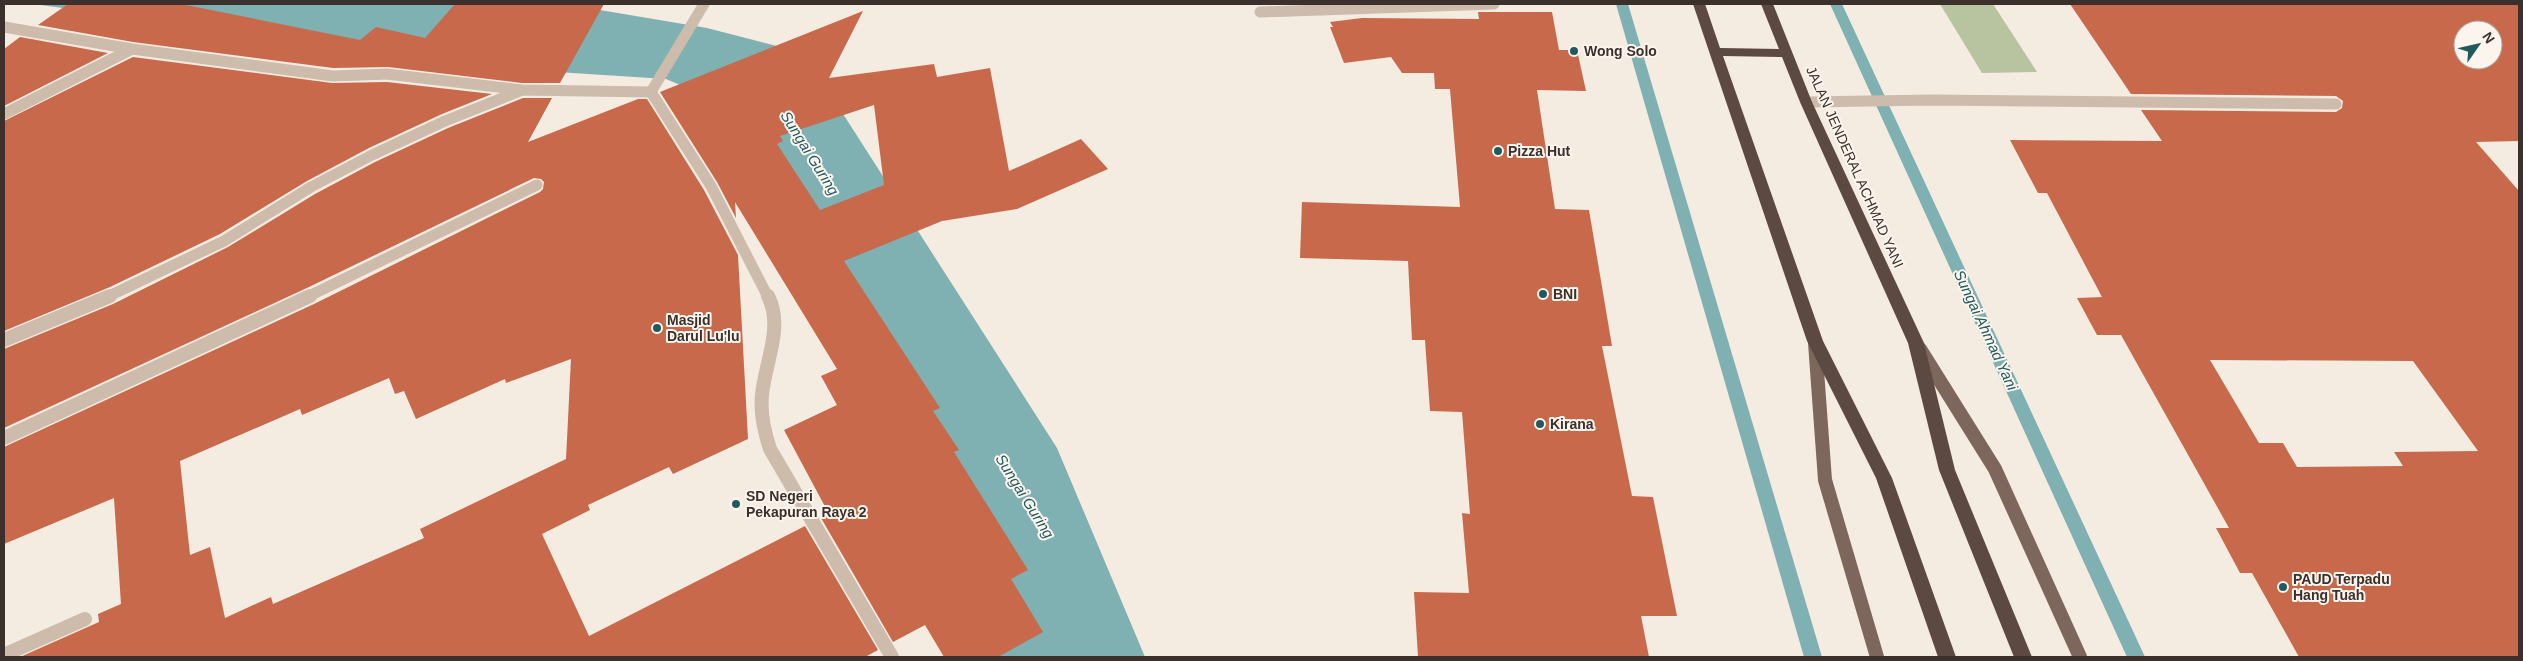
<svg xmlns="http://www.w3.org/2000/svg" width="2523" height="661" font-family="Arial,sans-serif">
<rect width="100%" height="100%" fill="#f4ebe1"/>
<path fill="#b8c4a0" d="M1940,4h53l44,68 -55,1z"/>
<path fill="#7fb0b2" d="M33,4h531l143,24 97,25 253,395 88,209h-186l-3,-15 -231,-538 -59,-25 -140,-9z"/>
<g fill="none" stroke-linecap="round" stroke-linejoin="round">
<path fill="#7fb0b2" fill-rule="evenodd" d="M1616,4h12l194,653h-18z
M1830,4h12l303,653h-18z"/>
</g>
<path fill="#c8694b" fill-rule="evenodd" d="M68,4h113l179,36 16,-13 49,11 30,-34h149l-44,79h-38l-134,-16 -55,1 -200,-26 -95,-17z
M2070,4h449v137l-43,1 43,49v466h-220l-47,-84h-12l-24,-45h13l-108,-193h-24l-20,-37 25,-1 -55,-104h-9l-28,-53 152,1 -21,-31 195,2 6,-4 1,-7 -7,-5 -205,-2zM2463,30h30v30h-30zM2210,360l203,1 65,90 -84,1 9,14 -106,1 -14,-24h-24z
M863,11l-34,67 105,-14 3,13 53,-9 19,103 72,-32 27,30 -91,40 -75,12 -98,40 96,147 -7,3 26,39 -5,2 74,118 -17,9 32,53 -45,25h-54l-19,-32 -32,17 -72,-124 8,-4 -45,-84 53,-25 -16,-29 16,-7 -102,-167 1,16 -19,-36 -57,-90zM874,105l10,80 -64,25 -43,-66 6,-3 -3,-5z
M1478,12h74l7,38h18l9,41 -49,-1 18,119 34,1 23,136h-10l30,150 21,1 24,119h-36l8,41h-231l-4,-65 55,1 -7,-80 8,1 -8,-102 -32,-1 -5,-71h-13l-4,-79 -108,-3 2,-56 158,5 -10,-118h-15l-1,-16h-32l-11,-16 -47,6 -14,-36h3l-3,-5 32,-4 117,1z
M20,37l88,16 -104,53v-57z
M133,57l199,26 55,-1 105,12 -50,20 -73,34 -62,33 -87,53 -110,53 -106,44v-210z
M523,98h29l-24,44 110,-43h9l57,91 34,65 10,184 -75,35 -4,-7 -81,38 2,5 -48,24 47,102 216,-110 73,124 -13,7h-845l79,-35 -1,-8 23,-10 -7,-106 -110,46v-97l310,-143 226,-112 3,-3 1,-7 -3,-3 -7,-1 -225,109 -305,141v-79l109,-45 115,-57 87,-53 60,-32 73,-34zM571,359l-5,100 -146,70 4,9 -151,66 -2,-7 -46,21 -15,-71 -20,8 -10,-94 120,-52 2,6 87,-37 6,16 9,-3 12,28 89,-40 1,4z"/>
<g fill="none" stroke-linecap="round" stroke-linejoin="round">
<path stroke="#cdbbac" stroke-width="11" d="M1260,12l234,-8
M4,27l128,22 201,27 54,-2 135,16 129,2
M651,92l60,94 57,111
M651,92l53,-88
M1806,102l126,-2 404,4
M4,114l128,-65
M107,297l117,-56 87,-54 61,-32 73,-34 75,-30
M307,297l230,-112"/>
<path stroke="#cdbbac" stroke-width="14" d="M768,296c16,31 -3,66 -6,99 -2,19 2,36 8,54l122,208
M4,340l106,-44
M4,438l306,-142
M4,655l81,-36"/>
<path stroke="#7d675c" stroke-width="14" d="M1815,343l10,137 52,177
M1920,349l75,120 85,188"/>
<path fill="#5c4a42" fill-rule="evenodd" d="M1693,4h12l15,44 59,1 -18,-45h12l39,98 112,241 31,127 77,187h-18l-75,-187 -31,-127 -108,-241 -18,-45 -59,-1 100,285 69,137 64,179h-18l-62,-179 -69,-137z"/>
</g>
<g fill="#1f5a5e" stroke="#fbf5ee" stroke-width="2">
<circle cx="1574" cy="51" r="5"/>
<circle cx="1498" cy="151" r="5"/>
<circle cx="1543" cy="294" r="5"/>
<circle cx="657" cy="328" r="5"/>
<circle cx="1540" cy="424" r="5"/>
<circle cx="736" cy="504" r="5"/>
<circle cx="2283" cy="587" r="5"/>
</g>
<g text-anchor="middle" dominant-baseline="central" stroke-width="4" stroke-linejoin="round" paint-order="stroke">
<g font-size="14" font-weight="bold" fill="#3b302b" stroke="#fbf5ee" text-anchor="start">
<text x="1584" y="51">Wong Solo</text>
<text x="1508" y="151">Pizza Hut</text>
<text x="1553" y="294">BNI</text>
<text x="667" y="320">Masjid<tspan x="667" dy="16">Darul Lu'lu</tspan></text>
<text x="1550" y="424">Kirana</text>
<text x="746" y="496">SD Negeri<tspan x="746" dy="16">Pekapuran Raya 2</tspan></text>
<text x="2293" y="579">PAUD Terpadu<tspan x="2293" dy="16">Hang Tuah</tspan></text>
</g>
<g font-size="14" fill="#3b302b" stroke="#fbf5ee">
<text transform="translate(1855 167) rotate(66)">JALAN JENDERAL ACHMAD YANI</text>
</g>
<g font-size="15" font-style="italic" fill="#1f5a5e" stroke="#fbf5ee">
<text transform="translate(810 153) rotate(58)">Sungai Guring</text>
<text transform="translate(1986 330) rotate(65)">Sungai Ahmad Yani</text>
<text transform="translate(1025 496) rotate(58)">Sungai Guring</text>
</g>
</g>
<rect width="2523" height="661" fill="none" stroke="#3b302b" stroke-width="10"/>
<g transform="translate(2478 45) rotate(56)"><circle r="24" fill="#fbf5ee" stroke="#aea6a0"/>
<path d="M0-4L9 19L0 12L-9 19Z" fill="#1f5a5e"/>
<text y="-8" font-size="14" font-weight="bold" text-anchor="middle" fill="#3b302b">N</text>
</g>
</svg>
